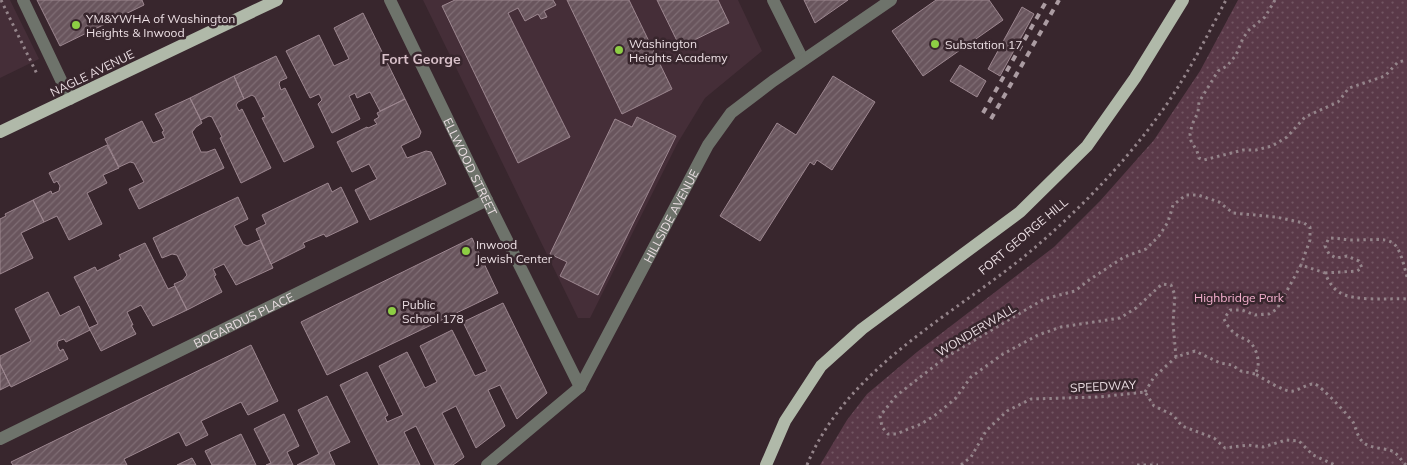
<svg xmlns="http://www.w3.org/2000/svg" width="1407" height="465" font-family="Mulish,sans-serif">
<defs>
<pattern id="park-dots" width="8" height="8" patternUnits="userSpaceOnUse" patternTransform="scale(1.25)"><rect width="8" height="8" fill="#5a3948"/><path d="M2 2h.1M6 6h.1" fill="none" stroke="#725562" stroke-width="1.8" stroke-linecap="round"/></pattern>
<pattern id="building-hatch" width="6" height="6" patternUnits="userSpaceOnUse" patternTransform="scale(1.25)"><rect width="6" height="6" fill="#69555d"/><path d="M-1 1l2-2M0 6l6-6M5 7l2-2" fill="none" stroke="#7f6d74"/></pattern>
</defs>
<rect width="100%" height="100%" fill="#38262d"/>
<path fill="#452e38" d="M0,0h10l29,59 -39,19z
M423,0h315l24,51 -57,47 -28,46 -87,174h-12z"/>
<path fill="url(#park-dots)" d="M1238,0h169v465h-587l27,-45 20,-26 50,-42 137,-105 46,-46 54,-61 46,-69z"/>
<path fill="url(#building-hatch)" stroke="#9d8790" d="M37,0h105l2,5 -84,41z
M455,0h98l3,5 -12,6 3,6 -6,2 -3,-5 -13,7 -7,-13 -10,5 62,124 -52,26 -76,-157z
M567,0h62l43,89 -50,25z
M657,0h61l11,23 -49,24z
M804,0h44l-33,23z
M936,0h53l14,20 -80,56 -31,-45z
M1022,7l12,7 -34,62 -12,-7z
M363,13l42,86 -25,12 -10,-19 -13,6 -2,-5 -6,3 11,23 -28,14 -14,-29 4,-4 -3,-6 -9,4 -24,-47 33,-16 15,31 15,-7 -15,-31z
M276,56l11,22 -7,3 -1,3 2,6 4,-2 29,59 -30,15 -22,-44 3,-1 -10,-20 -3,-2 -8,4 -10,-23z
M960,65l26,16 -9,16 -27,-16z
M234,76l10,23 -6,3 -2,3 3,6 3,-2 29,59 -30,15 -21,-45 2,-1 -10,-20 -3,-1 -8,4 -11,-22z
M833,76l42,26 -43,68 -15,-10 -3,5 -4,-3 -50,79 -40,-25 57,-93 19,12z
M190,98l12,25 -6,4 -4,5 9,20h6l8,-3 9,19 -85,41 -10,-20 15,-7 -10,-19 -4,-1 -11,5 -14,-28 37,-18 11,22 12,-5 -3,-6 2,-1 -9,-17z
M405,99l16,33 -2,5 -18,9 6,12 19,-7 5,1 15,32 -76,36 -15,-30 22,-11 -8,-15 -17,8 -15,-30 30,-15 1,1 9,-4 -3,-4 5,-3 -2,-4z
M637,117l39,19 -78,159 -38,-19 7,-14 -17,-8 65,-135 17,8z
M107,145l12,23 -16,7 4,8 -20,10 15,31 -33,16 -12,-24 -13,6 -11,-22 18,-9 1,3 7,-3 1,-5 -3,-5 -3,2 -5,-10z
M328,183l4,9 9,-5 17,35 -32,15 -2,-3 -21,9 2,4 -34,17 -15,-35 10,-5 -4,-9z
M238,197l10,22 -14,7 9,18 4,2 13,-6 13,28 -37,17 -12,-21 -11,5 3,6 -2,1 8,16 -35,18 -13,-26 9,-4 4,-5 -10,-20 -5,-1 -10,4 -9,-20z
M33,200l11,22 -23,11 12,25 -33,16v-55l6,-3 -1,-2z
M472,238l26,55 -171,82 -26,-53z
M145,243l23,46 7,-3 12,24 -34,16 -12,-21 -14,7 6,13h-2l5,9 -35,17 -12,-23 9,-4 -24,-47 21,-10 2,4 24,-12 -2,-4z
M48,292l12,24 19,-10 11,24 -24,12 -2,-3 -6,2 -1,4 3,6 3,-2 5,10 -57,28 -11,-23v-8l31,-15 -16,-32z
M503,303l44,90 -30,26 -17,-34 -12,5 17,36 -29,22 -20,-42 -14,7 22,44 -11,8h-18l-19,-39 -12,6 16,33h-41l-39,-80 27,-13 21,43 -3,2 2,5 16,-7 -24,-49 28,-14 18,36 12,-6 -17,-36 32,-16 23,46 12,-5 -24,-49z
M251,345l27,56 -30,14 -7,-13 -40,19 7,14 -22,11 -7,-14 -55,27 3,6h-114l-2,-3z
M0,364l10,21 -10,5z
M327,396l23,46 -21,10 6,13h-38l22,-11 -21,-44z
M284,414l15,32 -12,6 6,13h-27l5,-2 -17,-34z
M241,434l15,31h-44l-7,-14z
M192,458l4,7h-19z"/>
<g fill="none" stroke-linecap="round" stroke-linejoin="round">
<path stroke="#94848a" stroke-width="3" stroke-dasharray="2.5 4" stroke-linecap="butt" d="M1,0l36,74
M1275,0l-10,17 -16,13 -6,8 -7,17 -9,11 -9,5 -19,31 -1,10 -6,13 -2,9 1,7 6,10 2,7 5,2 39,-10h13l16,-4 15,-9 18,-20 33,-15 11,-14 36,-12 13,-14 9,-2
M1325,273l32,-2 5,-3 -3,-7 -12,-5 -11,2 -7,-4 -4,-8 4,-8c9,0 16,2 24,2 41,0 43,-7 54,37
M1255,374l-14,-3 -9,-6 -12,-2 -25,-12 -19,6 -3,-34 2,-28 -4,-10 -9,-1 -26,24 -16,10 -59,9 -23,8 -35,19 -32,23 -16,22 -21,17 -13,8 -25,10h-8l-6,-7 -2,-11 16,-20 50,-39 98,-58 31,-8 14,-11 35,-23 22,-8 13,-13 9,-14 5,-17 13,-10h12l21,7 14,11 43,4 28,6 6,4v13l-9,25
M1145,392l9,-15 22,-20
M807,465c41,-101 154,-153 232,-221 46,-40 87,-83 123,-133 25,-35 44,-73 64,-111
M961,465l10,-8 15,-26 21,-20 24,-12 68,-2 46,-5 9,14 19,9 9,11 32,12 11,10 23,-3 15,2 23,-7 13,1 14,14 22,10
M1137,465h21
M1406,465c-6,-5 -8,-13 -17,-15 -8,-2 -22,-2 -28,-10 -4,-5 -5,-12 -8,-18 -4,-6 -32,-36 -38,-38 -7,-1 -15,6 -22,7 -8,2 -30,-13 -38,-17 6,-9 3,-22 -4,-31 -4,-4 -10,-5 -14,-8 -6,-4 -10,-10 -13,-16l6,-9h12l13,5 14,-1 8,-5 24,-44 24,8c3,7 7,15 14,19 15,10 50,6 68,7"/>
<g stroke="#6e736b" stroke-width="12">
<path d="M23,0l47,99"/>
<path id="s1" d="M390,0l97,200 93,187"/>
<path d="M773,0l30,60"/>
<path id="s2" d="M0,439l487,-239"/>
<path id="s3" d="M487,465l93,-78 128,-242 23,-32 42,-32 118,-81"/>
</g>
<path stroke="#b0b9a9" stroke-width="12" d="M0,132l277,-132
M766,465l19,-44 36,-55 41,-37 158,-117 67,-66 48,-68 48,-78"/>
<path stroke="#ab9ca2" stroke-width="4" stroke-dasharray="6 6" stroke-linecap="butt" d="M983,113l64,-113
M991,119l68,-119"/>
</g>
<g fill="#8dce44" stroke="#38262d" stroke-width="2">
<circle cx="76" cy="25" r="5"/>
<circle cx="935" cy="44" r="5"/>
<circle cx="619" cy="50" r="5"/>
<circle cx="466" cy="251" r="5"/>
<circle cx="392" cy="311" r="5"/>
</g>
<g text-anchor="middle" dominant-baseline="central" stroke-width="5" stroke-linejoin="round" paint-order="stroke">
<g font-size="12" fill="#ecdfe4" stroke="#38262d" text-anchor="start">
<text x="86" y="18">YM&amp;YWHA of Washington<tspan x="86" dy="14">Heights &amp; Inwood</tspan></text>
<text x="629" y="43">Washington<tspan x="629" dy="14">Heights Academy</tspan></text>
<text x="945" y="44">Substation 17</text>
<text x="476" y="244">Inwood<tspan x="476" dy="14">Jewish Center</tspan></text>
<text x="402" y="304">Public<tspan x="402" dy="14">School 178</tspan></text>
</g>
<g font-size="12" fill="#ecdfe4" stroke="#38262d">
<text transform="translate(92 73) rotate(-26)">NAGLE AVENUE</text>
<text stroke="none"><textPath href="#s1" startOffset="185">ELLWOOD STREET</textPath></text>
<text stroke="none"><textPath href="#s3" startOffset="315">HILLSIDE AVENUE</textPath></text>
<text transform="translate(1023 236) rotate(-40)">FORT GEORGE HILL</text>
<text stroke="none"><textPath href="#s2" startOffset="271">BOGARDUS PLACE</textPath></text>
<text transform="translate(976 330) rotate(-31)">WONDERWALL</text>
<text transform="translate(1103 386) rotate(-3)">SPEEDWAY</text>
</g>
<g font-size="12" fill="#f6b1cf" stroke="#38262d">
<text x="1239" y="297">Highbridge Park</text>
</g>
<g font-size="14" font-weight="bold" fill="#d8c0c9" stroke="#38262d">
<text x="421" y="59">Fort George</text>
</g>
</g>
</svg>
